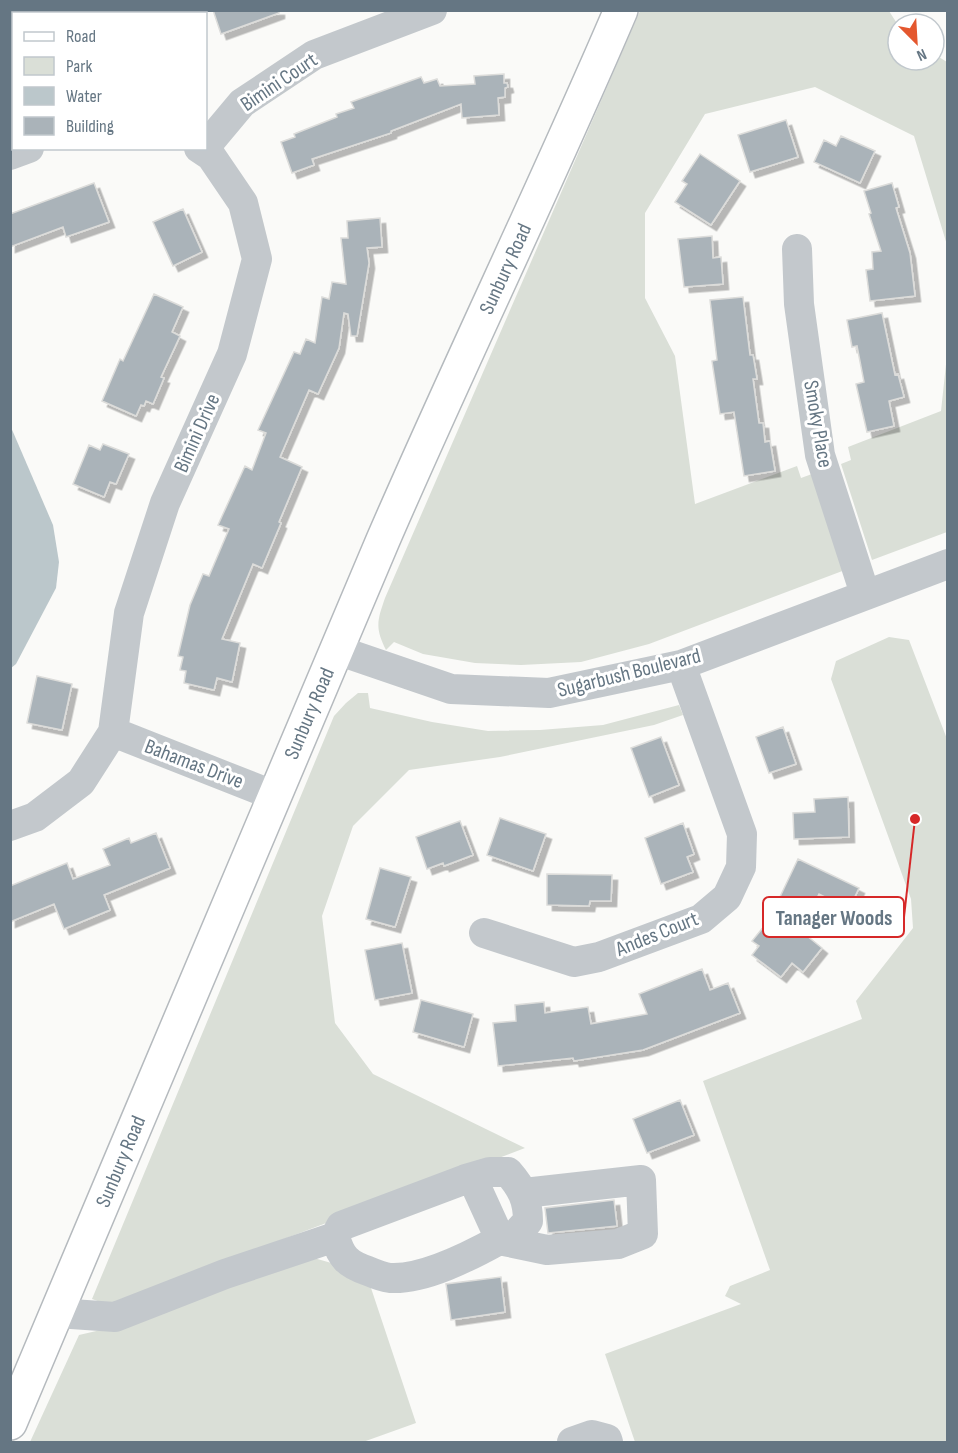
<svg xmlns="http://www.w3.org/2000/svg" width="958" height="1453" font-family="'Sofia Sans Condensed',sans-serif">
<defs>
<filter id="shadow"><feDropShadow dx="5.5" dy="5.5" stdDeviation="0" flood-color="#0004"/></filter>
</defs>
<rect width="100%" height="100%" fill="#fafaf8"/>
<path fill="#dadfd7" d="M640,11h249l9,14v35h36v-6l13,8v183l-33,-109 -99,-49 -110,27 -60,99v85l30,58 20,148 102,-38 4,12 11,-4 33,96 -196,74 -68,18 -60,3 -46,-2 -52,-9 -29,-12 -8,8c-11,-22 -9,-29 -1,-52z
M947,355v177l-75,28 -31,-96 10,-4 -3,-13 93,-36z
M889,637l20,3 38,99v703h-312l-30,-88 136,-50 -16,-8 5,-10 40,-16 -67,-189 159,-62 -6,-18 57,-73 -2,-29 -80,-220 5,-18z
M358,693h10l2,15 62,14 56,9 52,-1 63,-5 76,-20 4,10 -29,10 -154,32 -91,13 -56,56 -31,90 13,107 38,51 152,74 -416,157 -17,-6 242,-583 12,-13z
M314,1258l52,15 50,150 -53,19h-333l49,-107 39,-9z"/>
<path fill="#bbc7cb" d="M10,425l43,100 6,37 -3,26 -40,76 -5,4z"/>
<path fill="#aab3b9" stroke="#dcdcda" stroke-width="1.5" filter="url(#shadow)" d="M213,10h66v3l-58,21z
M504,74v9h3l1,4 -3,1v9l-7,1 1,17 -37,3 -1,-14 -70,27v2l-79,26 2,6 -22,8 -11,-31 14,-5 -1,-3 43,-17 -1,-3 18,-6 -3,-6 70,-25 3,6 13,-4 3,7 35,-2 -1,-8z
M786,120l12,37 -48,15 -12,-37z
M841,136l34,15 -15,32 -46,-21 10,-22 12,6z
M700,154l40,27 -29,44 -36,-23 12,-18 -5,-3z
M94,183l15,39 -43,15 -3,-10 -53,20v-33z
M892,183l7,24 -3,1 14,45 5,43 -45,5 -4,-31 7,-1 -1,-17 9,-1 -12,-37 2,-1 -7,-22z
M183,209l19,43 -29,14 -20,-44z
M380,218l2,29 -15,1 2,15 -12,73h-6l-3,-22 -4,-1 -5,35 -21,46 -9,-4 -29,67 22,10 -23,55 2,1 -19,45 -9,-4 -31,75 18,4 -8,39 -15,-4 -3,12 -30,-7 2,-12 -6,-1 3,-13 -5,-1 12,-51 13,-31 6,2 20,-47 -11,-4 27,-59 7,4 14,-37 -8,-3 36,-78 6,2 6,-15 9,4 7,-46 7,2 3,-17 14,2 -5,-46h7l-1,-17z
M712,236l1,22 8,-1 2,27 -39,3 -6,-48z
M154,294l29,13 -11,25 8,4 -19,41 3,1 -11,26 -7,-3 -2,5 -3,-1 -5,11 -34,-15 18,-42 3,2z
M743,297l7,58h3l4,24h-4l6,44h4l2,19 5,-1 5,30 -31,5 -10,-64 -14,2 -8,-53 5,-1 -7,-60z
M882,313l13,62 3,-1 6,23 -15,4 5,25 -27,6 -11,-48 8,-2 -7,-36 -5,1 -5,-27z
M103,444l26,10 -13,30 -6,-2 -6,15 -31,-13 16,-39 11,5z
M37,676l35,8 -10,46 -35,-7z
M783,727l13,37 -27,9 -13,-36z
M661,737l18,48 -30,12 -18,-49z
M848,797l1,40 -55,2 -1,-26 22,-1 -1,-13z
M500,818l46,16 -13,37 -46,-16z
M460,821l13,34 -29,11 -1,-3 -16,6 -11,-32z
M683,823l11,31 -7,3 6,15 -32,12 -16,-46z
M156,833l14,35 -66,27 6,15 -46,19 -10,-25 -44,18v-36l57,-23 6,16 37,-14 -7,-16 26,-11 2,5z
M798,859l61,29 -10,21 -30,-15 -18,37 21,17 -19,24 -11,-9 -11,14 -29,-22 7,-9 -7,-5 31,-38 -5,-2z
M380,868l31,9 -16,50 -29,-8z
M547,874l65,1 -1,26h-21l-1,5 -42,-1z
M402,943l10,50 -37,7 -10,-50z
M702,969l8,21 18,-7 12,30 -97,37 -69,11 -1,-3 -75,8 -5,-43 23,-2 -1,-16 29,-3 1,11 43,-6 3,17 56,-10 -8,-20z
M421,1000l52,14 -9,33 -51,-15z
M680,1100l14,35 -47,18 -14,-34z
M614,1200l3,26 -69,7 -3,-25z
M501,1277l4,35 -54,8 -5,-36z"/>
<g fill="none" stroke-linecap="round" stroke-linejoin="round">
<g stroke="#b5babe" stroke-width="36">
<g id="major">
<path id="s1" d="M10,1423c125,-294 247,-590 373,-883 77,-178 162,-352 238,-530"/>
</g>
</g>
<path stroke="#c3c8cc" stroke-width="30" d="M26,10l1,4
M206,146l36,-43 72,-48 118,-45
M10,155l19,-7
M797,249l2,55 21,151 45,139
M337,650l114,39 98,4 132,-28 267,-101
M113,732l162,64
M10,826l25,-9 46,-35 32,-50 16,-119 36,-110 67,-149 25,-95 -14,-56 -32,-47 -12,-8
M484,933l90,29 25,-5 102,-38 26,-22 14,-30 1,-33 -61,-169
M466,1179l24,-7h18c14,16 20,28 20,49l-11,12 -18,7
M499,1240l48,10 71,-6 25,-10 -2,-54 -117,13
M57,1313l58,4 110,-43 110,-37c6,20 12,27 33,34 7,3 15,6 22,7 34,2 80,-22 109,-38l-4,-12 -21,-46 -8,-3 -125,47 -6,11
M572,1442l20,-7 15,4 1,3"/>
<use href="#major" stroke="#fff" stroke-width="33"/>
</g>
<g text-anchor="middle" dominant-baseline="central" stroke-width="6" stroke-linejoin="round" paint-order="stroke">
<g font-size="21" fill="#657683" stroke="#fff">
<text transform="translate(279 82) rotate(-34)">Bimini Court</text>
<text stroke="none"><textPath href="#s1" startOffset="1256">Sunbury Road</textPath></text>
<text transform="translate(818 424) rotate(80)">Smoky Place</text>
<text transform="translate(197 433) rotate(-66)">Bimini Drive</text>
<text transform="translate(629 673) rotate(-14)">Sugarbush Boulevard</text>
<text stroke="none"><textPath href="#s1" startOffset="770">Sunbury Road</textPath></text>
<text transform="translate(194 764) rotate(21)">Bahamas Drive</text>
<text transform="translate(657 934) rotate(-22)">Andes Court</text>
<text stroke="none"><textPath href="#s1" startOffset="284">Sunbury Road</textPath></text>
</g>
</g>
<path fill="none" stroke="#d62828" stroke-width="2" d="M915 819L904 917"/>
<circle fill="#d62828" stroke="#fff" stroke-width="2" cx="915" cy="819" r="6"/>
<rect fill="#fff" stroke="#d62828" stroke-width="2" x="763" y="897" width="141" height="40" rx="6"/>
<g font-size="22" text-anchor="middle" font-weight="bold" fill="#657683">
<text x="834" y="925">Tanager Woods</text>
</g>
<rect width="958" height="1453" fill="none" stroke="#657683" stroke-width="24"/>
<rect x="12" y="12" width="195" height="138" fill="#ffffff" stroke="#c1c8cd" stroke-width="1.5"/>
<rect x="24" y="32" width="30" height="9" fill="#ffffff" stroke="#c1c8cd" stroke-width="1.5"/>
<text x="66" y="42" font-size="18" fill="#657683">Road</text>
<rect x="24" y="57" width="30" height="18" fill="#dadfd7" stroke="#c1c8cd" stroke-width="1.5"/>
<text x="66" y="72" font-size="18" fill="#657683">Park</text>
<rect x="24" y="87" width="30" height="18" fill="#bbc7cb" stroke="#c1c8cd" stroke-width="1.5"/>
<text x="66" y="102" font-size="18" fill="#657683">Water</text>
<rect x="24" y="117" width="30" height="18" fill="#aab3b9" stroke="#c1c8cd" stroke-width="1.5"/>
<text x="66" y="132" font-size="18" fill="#657683">Building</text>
<g transform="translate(916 42) rotate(156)"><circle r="28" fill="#ffffff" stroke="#c1c8cd" stroke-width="1.5"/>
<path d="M0-4.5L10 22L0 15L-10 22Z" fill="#e4572e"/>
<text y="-9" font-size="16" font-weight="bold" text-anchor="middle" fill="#657683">N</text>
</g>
</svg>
